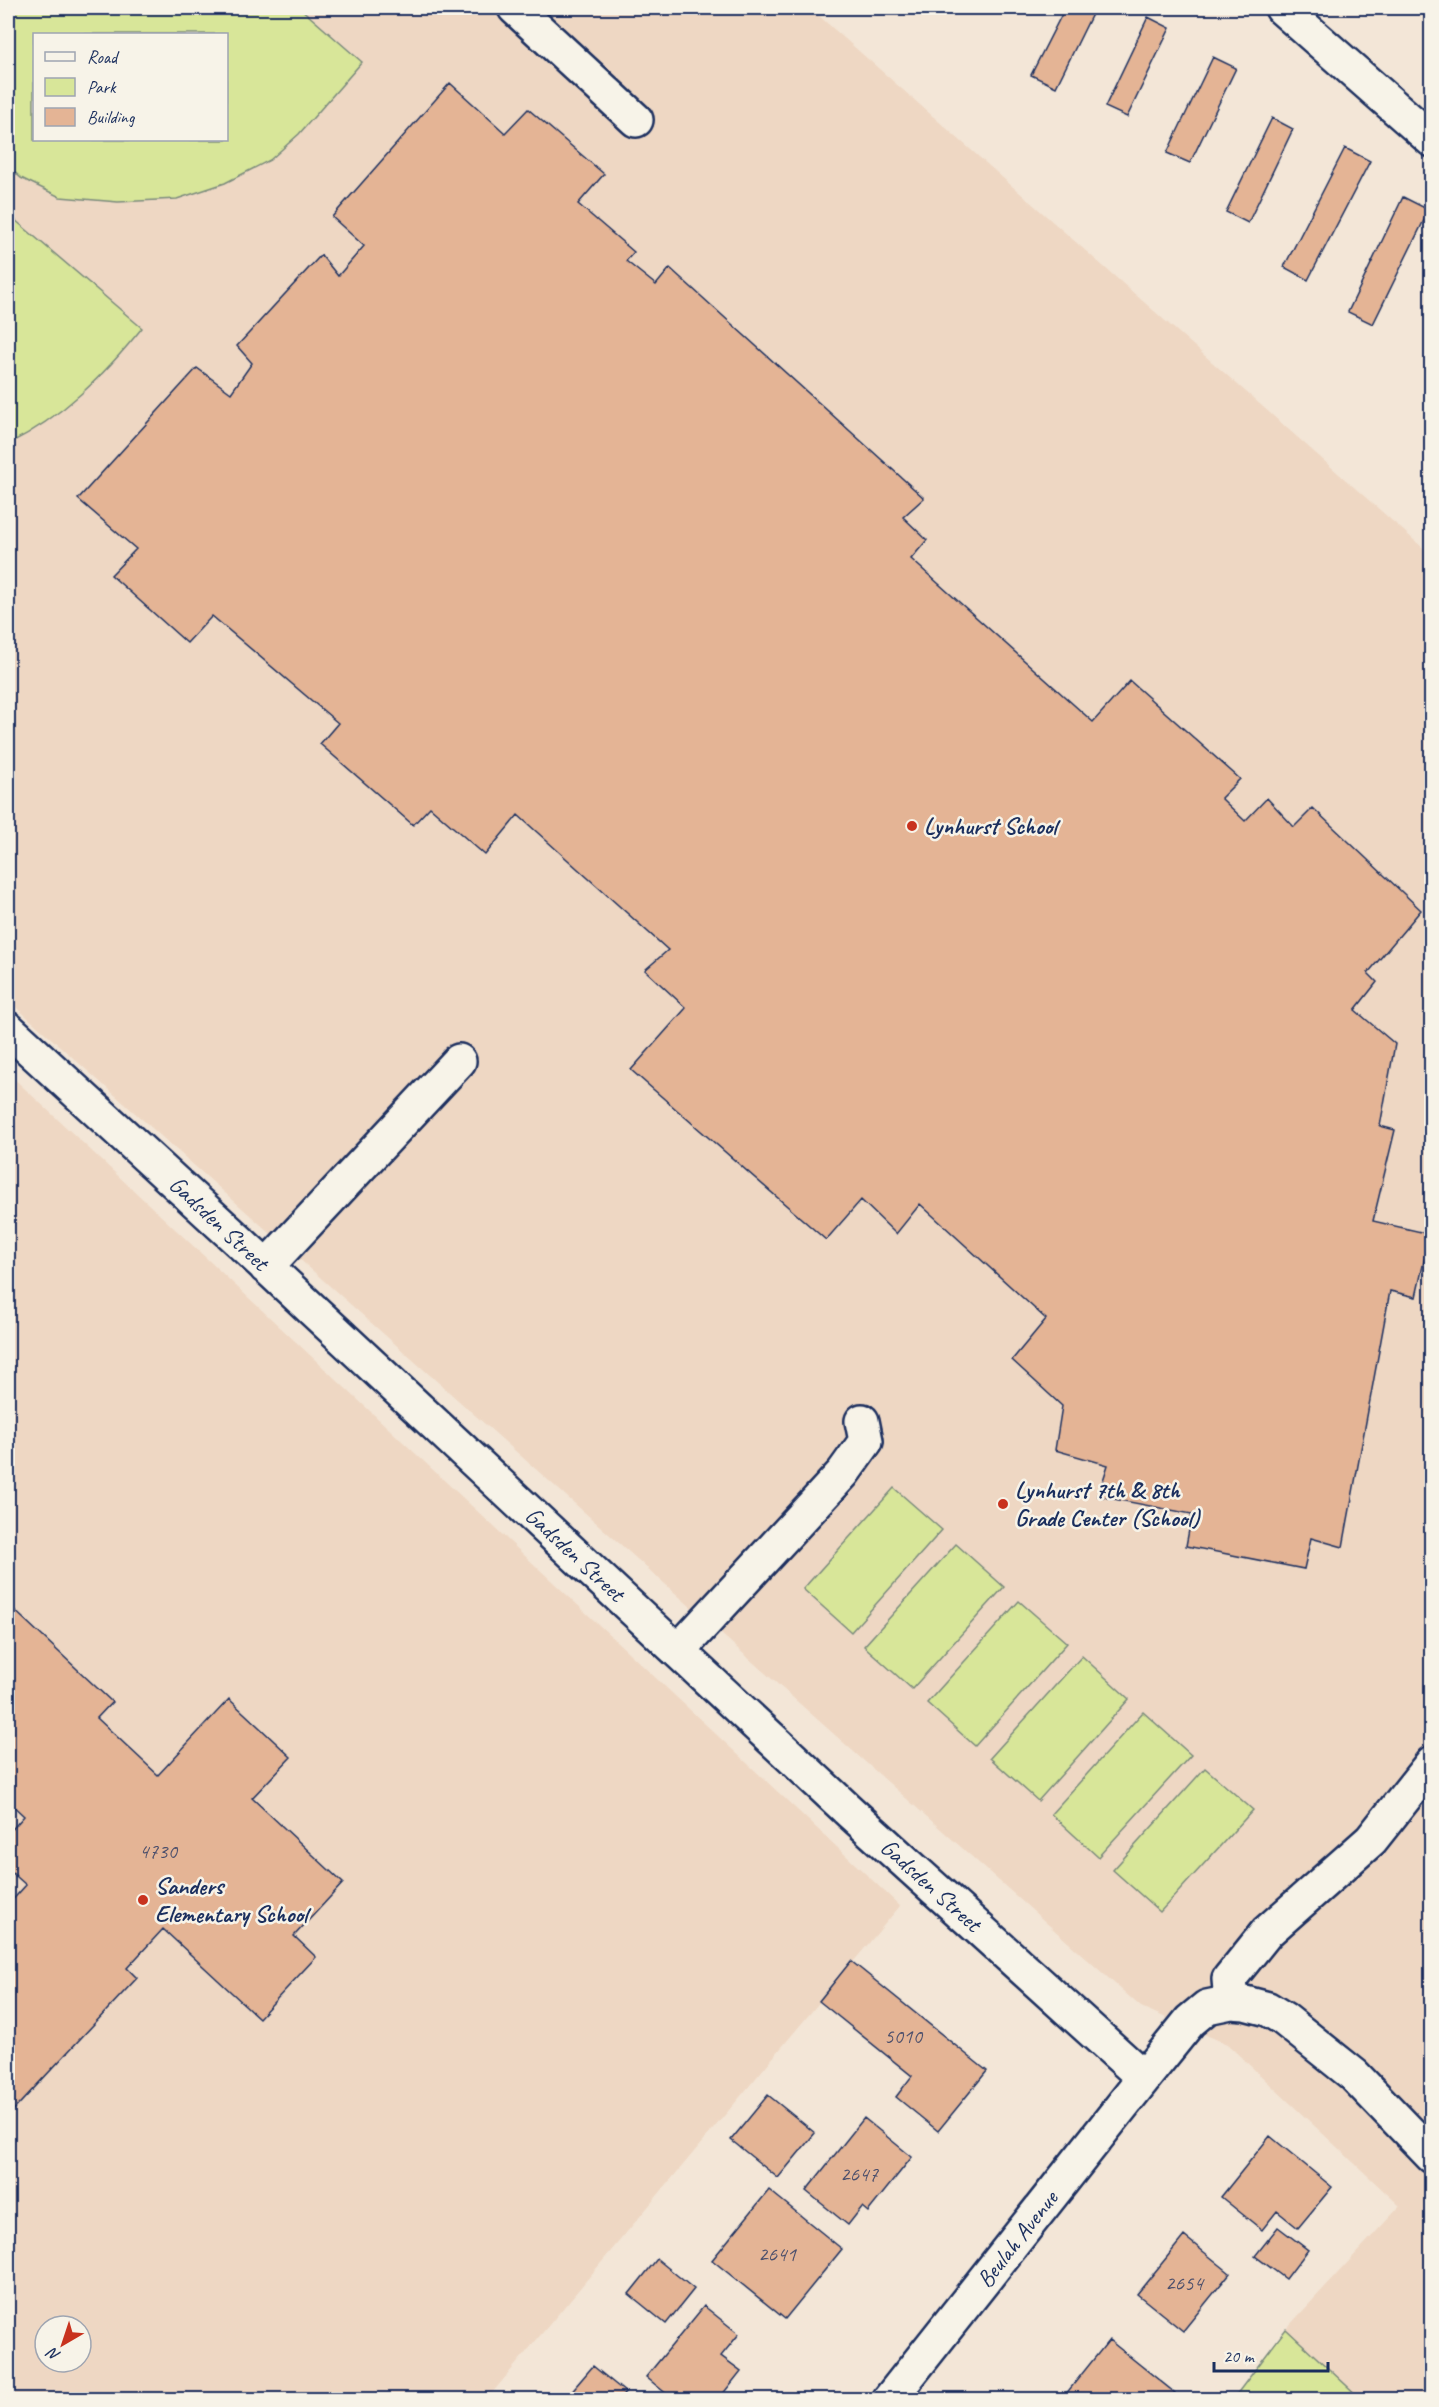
<svg xmlns="http://www.w3.org/2000/svg" width="1439" height="2407" font-family="Caveat,sans-serif">
<rect width="100%" height="100%" fill="#f3e6d7"/>
<filter id="ink" filterUnits="userSpaceOnUse"><feTurbulence type="fractalNoise" baseFrequency=".0167" numOctaves="2"/><feDisplacementMap in="SourceGraphic" scale="12" xChannelSelector="R" yChannelSelector="G"/><feConvolveMatrix kernelMatrix="1 2 1 2 8 2 1 2 1" color-interpolation-filters="sRGB"/></filter>
<g filter="url(#ink)">
<path fill="#eed7c3" fill-rule="evenodd" d="M8,8h802l621,547v1844h-70l-75,-70 114,-123 -173,-162 -86,-37 -1133,-1007zM34,34h192v106h-192z
M8,1073l892,833 -413,493h-479zM45,2326h36v36h-36z"/>
<path fill="#d8e699" stroke="#7a8a7c" stroke-width="1.5" fill-rule="evenodd" d="M8,8h292l62,54 -63,72 -29,26 -45,23 -48,16 -59,3 -58,-5 -39,-19 -13,-12zM226,34v106h-192v-106z
M8,214l134,114c-38,47 -79,89 -134,116z
M894,1488l48,42 -91,102 -48,-43z
M956,1544l48,43 -92,102 -48,-43z
M1019,1601l48,42 -92,103 -48,-43z
M1082,1656l47,43 -91,102 -48,-43z
M1143,1712l48,43 -93,102 -47,-43z
M1205,1768l48,42 -93,102 -47,-42z
M1286,2329l75,70h-128z"/>
<path fill="#e4b495" stroke="#1b2f5e" stroke-width="1.5" d="M1065,8h30l-39,79 -25,-12z
M1148,17l22,11 -43,89 -22,-10z
M1213,57l23,11 -46,95 -23,-10z
M450,83l55,50 23,-24 76,65 -26,30 56,48 -8,9 30,24 14,-17 254,230 -21,19 24,23 -16,19 182,163 37,-41 110,98 -19,19 24,23 22,-23 27,29 19,-19 108,102 -53,63 9,9 -22,28 40,34 -15,82 15,4 -22,91 57,13 -14,63 -26,-6 -47,256 -32,-9 -7,31 -118,-23 6,-32 -94,-18 10,-31 -53,-15 7,-44 -50,-46 34,-41 -126,-115 -24,30 -35,-34 -35,40 -195,-170 55,-62 -41,-38 23,-20 -150,-135 -33,40 -55,-48 -17,18 -93,-81 18,-21 -126,-107 -25,27 -76,-68 25,-26 -58,-50 119,-131 34,25 21,-30 -15,-17 84,-91 17,21 26,-30 -32,-29z
M1272,118l21,11 -45,94 -22,-11z
M1345,148l25,13 -62,119 -24,-13z
M1403,197l26,13 -56,114 -25,-12z
M8,1604l104,98 -15,16 61,57 71,-76 62,58 -39,41 91,85 -49,53 22,21 -57,61 -96,-89 -36,39 10,10 -129,138v-211l18,-20 -18,-16v-35l16,-18 -16,-15z
M851,1961l136,110 -49,60 -42,-34 16,-21 -93,-75z
M768,2095l47,38 -37,45 -47,-38z
M864,2118l48,39 -44,55 -6,-5 -14,18 -42,-34z
M1270,2136l62,51 -34,41 -21,-17 -15,19 -41,-33z
M769,2190l73,59 -57,70 -73,-59z
M1278,2227l30,23 -22,29 -31,-23z
M1184,2236l46,37 -47,58 -46,-37z
M657,2259l37,30 -28,35 -37,-30z
M704,2306l35,28 -18,22 20,15 -23,29h-44l-28,-23z
M1109,2340l66,53 -5,7h-98l-7,-5z
M593,2366l32,26 -7,8h-40l-8,-7z"/>
<g fill="none" stroke-linecap="round" stroke-linejoin="round">
<g stroke="#1b2f5e" stroke-width="38">
<path id="minor" d="M515,8l121,112
M1282,8l150,132
M8,1029l232,213 610,570 294,266
M266,1267l193,-206
M679,1650l164,-177 23,-32 -4,-20
M1231,2002l-2,-23 38,-47 104,-92 61,-77
M889,2400l255,-322 46,-57 17,-14 24,-5 14,1 23,6 16,10 70,56 78,81"/>
</g>
<use href="#minor" stroke="#f7f3e8" stroke-width="33"/>
</g>
</g>
<g fill="#c8321e" stroke="#f7f3e8" stroke-width="2">
<circle cx="912" cy="826" r="6"/>
<circle cx="1003" cy="1504" r="6"/>
<circle cx="143" cy="1900" r="6"/>
</g>
<g text-anchor="middle" dominant-baseline="central" stroke-width="5" stroke-linejoin="round" paint-order="stroke">
<g font-size="21" fill="#4d506c">
<text x="158" y="1851">4730</text>
<text x="903" y="2036">5010</text>
<text x="859" y="2174">2647</text>
<text x="777" y="2254">2641</text>
<text x="1184" y="2283">2654</text>
</g>
<g font-size="24" font-weight="bold" fill="#1b2f5e" stroke="#f7f3e8" text-anchor="start">
<text x="924" y="826">Lynhurst School</text>
<text x="1015" y="1490">Lynhurst 7th &amp; 8th<tspan x="1015" dy="28">Grade Center (School)</tspan></text>
<text x="155" y="1886">Sanders<tspan x="155" dy="28">Elementary School</tspan></text>
</g>
<g font-size="24" fill="#1b2f5e" stroke="#f7f3e8">
<text transform="translate(219 1223) rotate(43)">Gadsden Street</text>
<text transform="translate(575 1554) rotate(43)">Gadsden Street</text>
<text transform="translate(931 1885) rotate(42)">Gadsden Street</text>
<text transform="translate(1017 2239) rotate(-52)">Beulah Avenue</text>
</g>
</g>
<rect width="1439" height="2407" fill="none" stroke="#f7f3e8" stroke-width="30"/>
<rect x="15" y="15" width="1409" height="2377" fill="none" stroke="#1b2f5e" stroke-width="2" filter="url(#ink)"/>
<rect x="33" y="33" width="195" height="108" fill="#f7f3e8" stroke="#9fa5b1" stroke-width="1.5"/>
<rect x="45" y="52" width="30" height="9" fill="#f7f3e8" stroke="#9fa5b1" stroke-width="1.5"/>
<text x="87" y="63" font-size="18" fill="#1b2f5e">Road</text>
<rect x="45" y="78" width="30" height="18" fill="#d8e699" stroke="#9fa5b1" stroke-width="1.5"/>
<text x="87" y="93" font-size="18" fill="#1b2f5e">Park</text>
<rect x="45" y="108" width="30" height="18" fill="#e4b495" stroke="#9fa5b1" stroke-width="1.5"/>
<text x="87" y="123" font-size="18" fill="#1b2f5e">Building</text>
<g transform="translate(63 2344) rotate(219)"><circle r="28" fill="#f7f3e8" stroke="#9fa5b1" stroke-width="1.5"/>
<path d="M0-4.5L10 22L0 15L-10 22Z" fill="#c8321e"/>
<text y="-9" font-size="16" font-weight="bold" text-anchor="middle" fill="#1b2f5e">N</text>
</g>
<path d="M1214 2362v9h114v-9" fill="none" stroke="#1b2f5e" stroke-width="3"/>
<text x="1223" y="2362" font-size="18" fill="#1b2f5e" stroke="#f7f3e8" stroke-width="4.5" paint-order="stroke">20 m</text>
</svg>
